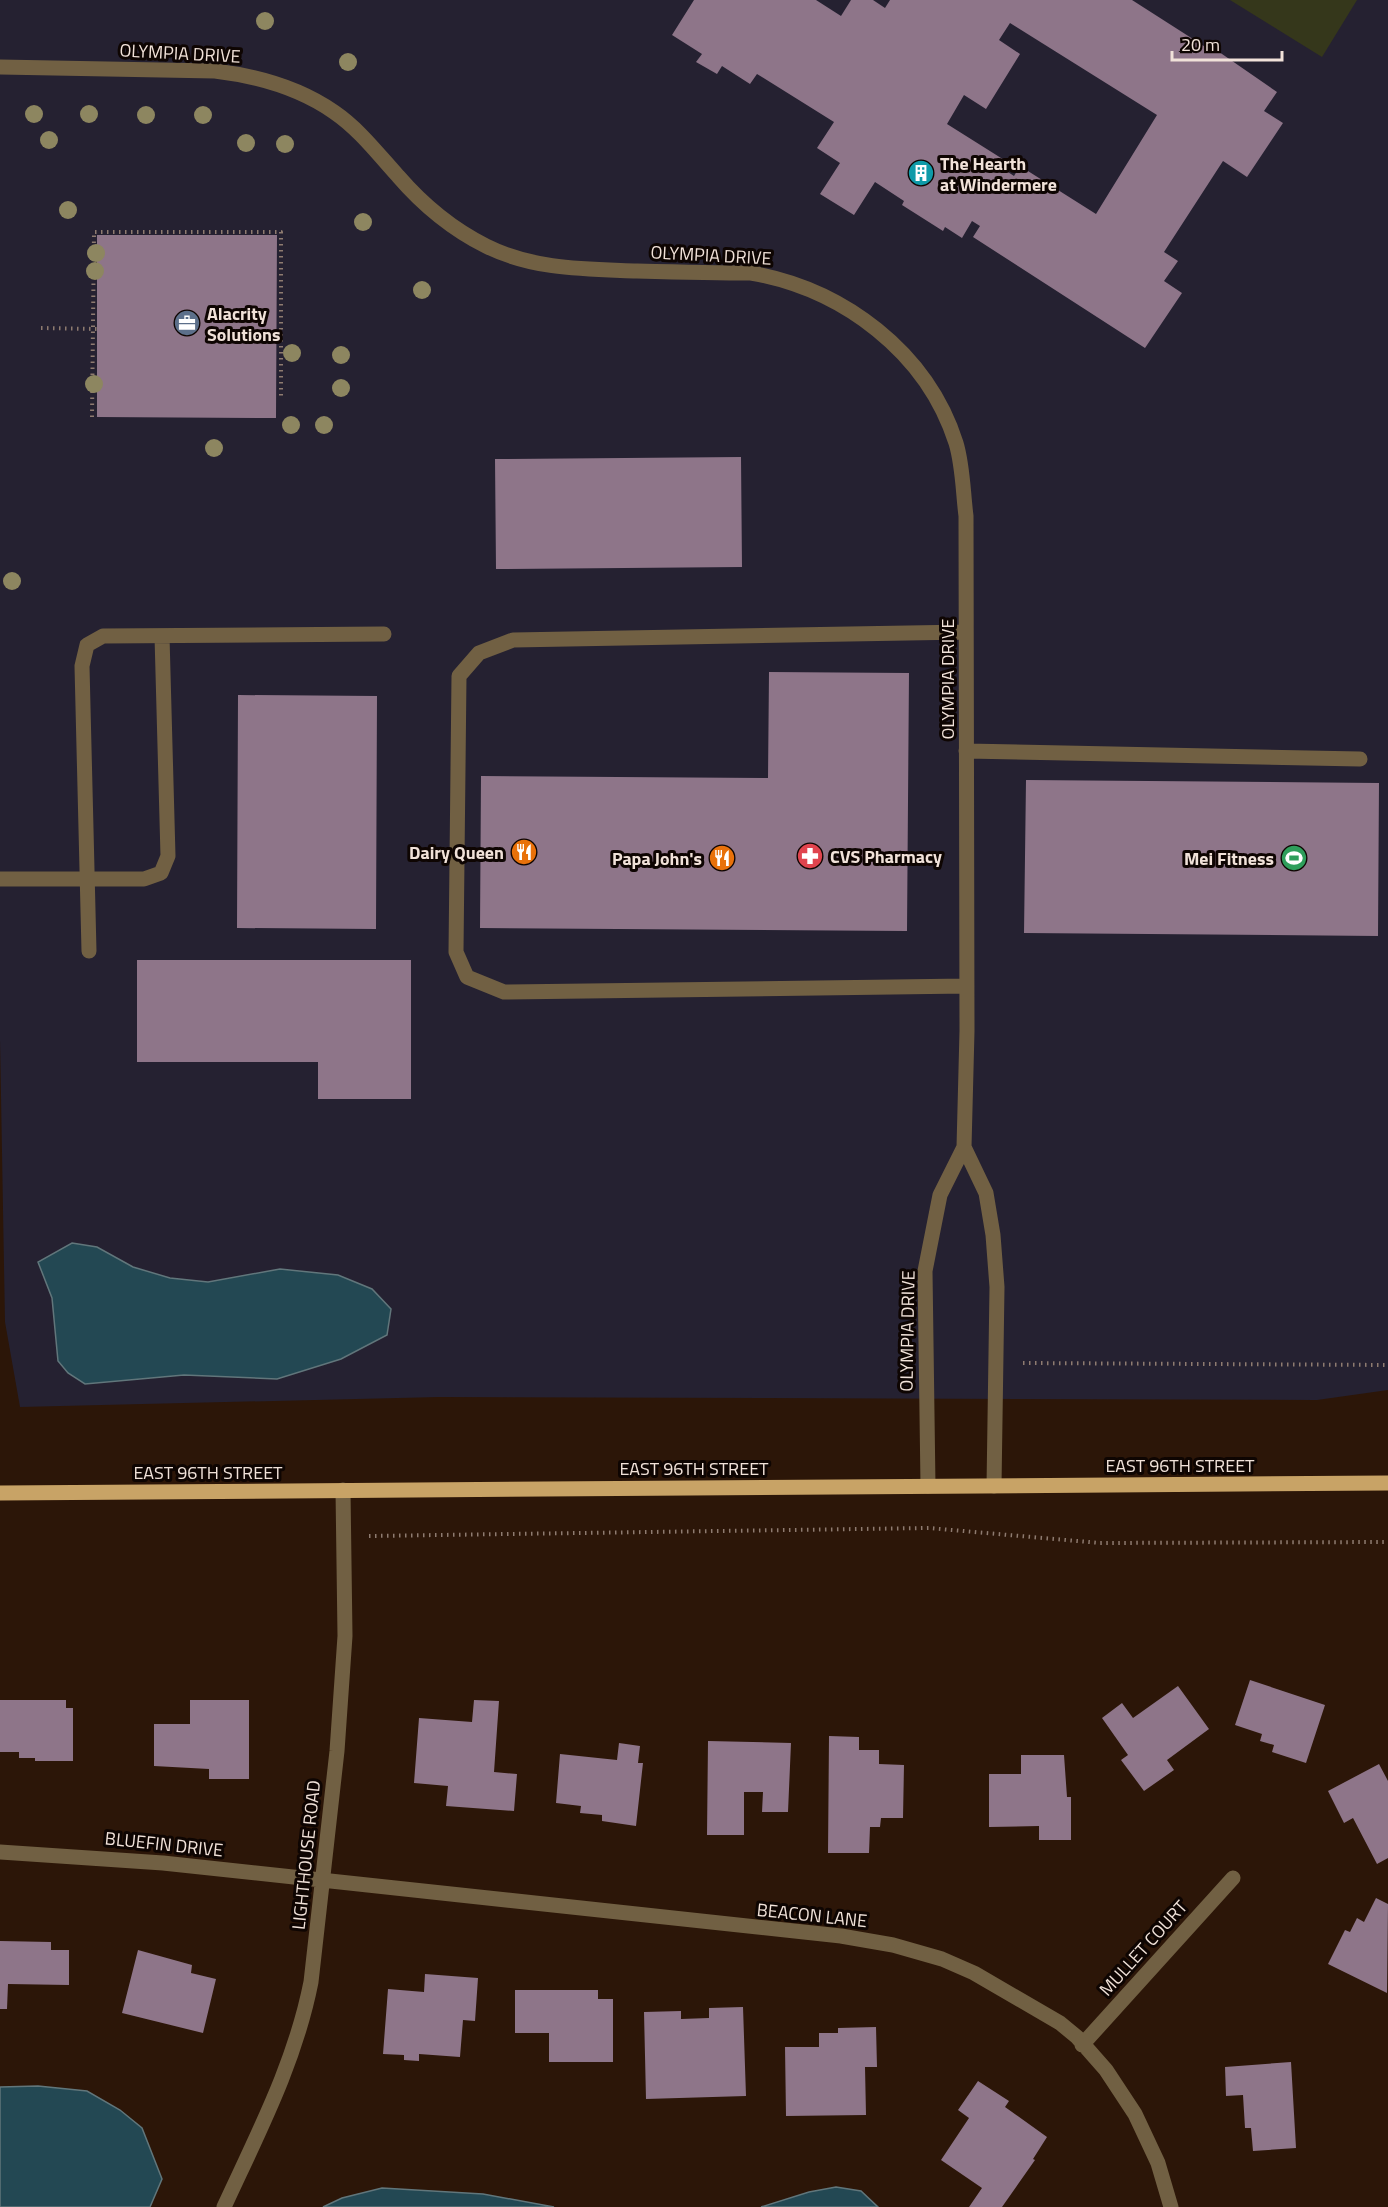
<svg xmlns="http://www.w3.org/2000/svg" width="1388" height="2207" font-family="'Titillium Web',sans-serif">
<rect width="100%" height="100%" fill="#2c1608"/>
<path fill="#252131" d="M0,0h1388v1390l-71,10 -878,-3 -419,10 -15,-85 -5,-283z"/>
<path fill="#35371b" d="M1230,0h127l-35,57z"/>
<path fill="#234853" stroke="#61767b" stroke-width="1.5" d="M72,1243l25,4 36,20 37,11 38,4 72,-13 58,6 34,14 19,20 -4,26 -46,24 -64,20 -93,-4 -99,9 -17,-11 -10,-12 -6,-63 -14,-36z
M38,2086l49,5 33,19 22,18 20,51 -12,28h-150v-120z
M836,2187l25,4 17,16h-117l48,-15z
M382,2188l101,6 71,13h-231l19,-9z"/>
<path fill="#8e7589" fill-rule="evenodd" d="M694,0h122l25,16 10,-16h22l12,8 5,-8h242l75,48 2,-3 68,47 -13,19 19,12 -36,54 -24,-16 -59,91 14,9 -14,20 18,12 -37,55 -172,-111 7,-11 -8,-5 -10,17 -17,-11 -2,4 -41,-26 2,-4 -29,-19 -21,33 -34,-21 20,-31 -23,-15 17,-26 -77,-48 -7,10 -28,-18 -5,8 -21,-12 6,-8 -30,-19zM1010,23l147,92 -61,99 -76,-48 -6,10 -9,-6 4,-7 -62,-39 17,-29 22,14 34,-55 -21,-14z
M97,235h180l-1,183 -179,-1z
M741,457l1,110 -246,2 -1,-110z
M769,672l140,1 -2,258 -427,-3 1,-152 287,2z
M238,695l139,1 -1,233 -139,-1z
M1026,780l353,3 -1,153 -354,-3z
M137,960h274v139h-93v-37h-181z
M1250,1680l75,25 -19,58 -34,-11 2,-7 -14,-4 2,-7 -27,-9z
M1178,1686l31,43 -42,31 7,10 -30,21 -23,-31 7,-5 -26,-37 20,-15 11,15z
M0,1700h66v8h7v53h-38v-3h-16v-6h-19z
M190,1700h59v79h-40v-10l-55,-3v-42h36z
M474,1700l25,1 -5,71 23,2 -3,37 -68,-5 2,-20 -34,-3 5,-65 53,4z
M829,1736l30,1v13h20v14l25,1 -1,53h-22l-1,9h-10l-1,26h-41z
M708,1741l83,2 -3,69h-26l1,-20h-19v43h-37z
M619,1743l21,3 -2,17h5l-7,63 -34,-5v-6l-22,-2 1,-7 -25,-3 4,-49 57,6z
M1021,1755h43l3,42h4v43h-32v-14l-50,1v-53h32z
M1379,1764l9,17v77l-11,6 -24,-46 -9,5 -16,-32z
M1376,1898l12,6 -1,89 -59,-29 17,-34 5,2 7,-14 7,4z
M0,1941l51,1v8h18v35l-61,-1 -1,25h-7z
M138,1950l54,15 -1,8 25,6 -13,54 -81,-20z
M425,1974l53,4 -3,43 -12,-1 -3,37 -41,-3v7l-15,-1v-5l-21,-1 5,-65 36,3z
M515,1990h83v9h15v63h-64v-29h-34z
M743,2007l3,89 -100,3 -2,-87 37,-1v8l28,-1v-10z
M876,2027l1,40h-12l1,48 -80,1 -1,-69h34v-14h19v-5z
M1291,2062l5,86 -43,3 -2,-23h-6l-2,-33 -17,1 -1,-29z
M978,2081l31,20 -4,6 42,30 -14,22 2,1 -33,47h-33l13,-19 -41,-28 28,-42 -11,-8z"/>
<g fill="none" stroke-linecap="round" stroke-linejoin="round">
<path stroke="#8e7b70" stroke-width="4" stroke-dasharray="1.5 4.5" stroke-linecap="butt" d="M41,328l56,1
M92,417l2,-185h187v168
M1023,1363l365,2
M369,1536l560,-8 171,15 288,-1"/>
<path stroke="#716043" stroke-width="15" d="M0,67l215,4c42,5 83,16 119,41 25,17 44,42 64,64 25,29 54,53 88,70 48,24 100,23 151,25 38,1 76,2 114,2 92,16 176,79 205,170 7,23 7,50 10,73l1,515 -3,116 -24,48 -15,76 3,215
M966,632l-453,8 -34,13 -20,23 -3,276 11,25 37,15 463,-6
M966,751l394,8
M0,879h144l17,-6 7,-17 -6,-220
M89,951l-7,-285 5,-21 16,-9 281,-2
M964,1147l22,46 7,42 4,52 -3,199
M0,1852l163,11 678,73 52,9 49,14 32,14 86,50 17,14 29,33 29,44 23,49 13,44
M1082,2045l151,-167
M224,2207c34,-74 71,-144 87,-225l26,-231 8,-115 -2,-146"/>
<path stroke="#c8a366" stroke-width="15" d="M0,1493l1388,-10"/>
</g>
<g fill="#8d8660">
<circle cx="265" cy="21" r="9"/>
<circle cx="348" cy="62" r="9"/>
<circle cx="34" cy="114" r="9"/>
<circle cx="89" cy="114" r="9"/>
<circle cx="146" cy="115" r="9"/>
<circle cx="203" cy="115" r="9"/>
<circle cx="49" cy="140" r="9"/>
<circle cx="246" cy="143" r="9"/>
<circle cx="285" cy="144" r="9"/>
<circle cx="68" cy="210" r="9"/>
<circle cx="363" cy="222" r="9"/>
<circle cx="96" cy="253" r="9"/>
<circle cx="95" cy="271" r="9"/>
<circle cx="422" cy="290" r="9"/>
<circle cx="292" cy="353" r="9"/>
<circle cx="341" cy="355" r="9"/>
<circle cx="94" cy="384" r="9"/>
<circle cx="341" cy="388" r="9"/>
<circle cx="291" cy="425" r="9"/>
<circle cx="324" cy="425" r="9"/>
<circle cx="214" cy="448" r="9"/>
<circle cx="12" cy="581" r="9"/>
</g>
<defs>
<g id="building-disc" transform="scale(1.35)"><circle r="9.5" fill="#0f9aa8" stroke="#0e0502"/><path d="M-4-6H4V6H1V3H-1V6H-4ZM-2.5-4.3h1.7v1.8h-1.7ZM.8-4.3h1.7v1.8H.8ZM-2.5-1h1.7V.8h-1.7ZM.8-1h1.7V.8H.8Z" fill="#fff"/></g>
<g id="office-disc" transform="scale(1.35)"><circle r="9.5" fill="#5c6f8a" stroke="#0e0502"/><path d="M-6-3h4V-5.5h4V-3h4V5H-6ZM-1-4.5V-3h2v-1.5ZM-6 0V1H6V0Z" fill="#fff"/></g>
<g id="restaurant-disc" transform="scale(1.35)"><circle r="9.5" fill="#e8710a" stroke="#0e0502"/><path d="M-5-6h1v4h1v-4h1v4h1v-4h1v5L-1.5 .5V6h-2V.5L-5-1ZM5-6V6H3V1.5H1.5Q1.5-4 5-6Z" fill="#fff"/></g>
<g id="pharmacy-disc" transform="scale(1.35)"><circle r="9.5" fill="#e0444e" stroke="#0e0502"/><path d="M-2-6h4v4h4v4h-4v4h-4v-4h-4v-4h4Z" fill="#fff"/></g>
<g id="stadium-disc" transform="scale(1.35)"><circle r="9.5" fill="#2e9e5b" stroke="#0e0502"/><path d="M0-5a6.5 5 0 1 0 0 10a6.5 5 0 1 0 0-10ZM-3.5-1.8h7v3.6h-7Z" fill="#fff"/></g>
</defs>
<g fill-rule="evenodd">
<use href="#building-disc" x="921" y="173"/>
<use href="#office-disc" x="187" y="323"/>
<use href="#restaurant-disc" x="524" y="852"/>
<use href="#pharmacy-disc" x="810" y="856"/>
<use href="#restaurant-disc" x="722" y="858"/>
<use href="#stadium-disc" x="1294" y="858"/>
</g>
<g text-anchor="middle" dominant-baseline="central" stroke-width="6" stroke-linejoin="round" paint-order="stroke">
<g font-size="18" fill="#f1e2d9" stroke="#0e0502">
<text transform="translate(180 53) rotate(3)">OLYMPIA DRIVE</text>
<text transform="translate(711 255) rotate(3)">OLYMPIA DRIVE</text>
<text transform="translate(947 679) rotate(-90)">OLYMPIA DRIVE</text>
<text transform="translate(907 1331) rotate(-89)">OLYMPIA DRIVE</text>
<text x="1180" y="1465">EAST 96TH STREET</text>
<text x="694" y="1468">EAST 96TH STREET</text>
<text x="208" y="1472">EAST 96TH STREET</text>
<text transform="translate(164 1844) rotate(6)">BLUEFIN DRIVE</text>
<text transform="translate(306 1855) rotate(-84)">LIGHTHOUSE ROAD</text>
<text transform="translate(812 1915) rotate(6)">BEACON LANE</text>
<text transform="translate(1143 1948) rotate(-48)">MULLET COURT</text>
</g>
<g font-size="18" font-weight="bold" fill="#f1e2d9" stroke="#0e0502" text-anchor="start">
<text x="940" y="163">The Hearth<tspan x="940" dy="21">at Windermere</tspan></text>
<text x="207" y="313">Alacrity<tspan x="207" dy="21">Solutions</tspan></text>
<text x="504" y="852" text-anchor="end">Dairy Queen</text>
<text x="830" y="856">CVS Pharmacy</text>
<text x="702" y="858" text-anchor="end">Papa John's</text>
<text x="1274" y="858" text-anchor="end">Mei Fitness</text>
</g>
</g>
<path d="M1172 51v9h110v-9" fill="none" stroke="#f1e2d9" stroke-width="3"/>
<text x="1181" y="51" font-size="18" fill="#f1e2d9" stroke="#0e0502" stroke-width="4.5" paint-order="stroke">20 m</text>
</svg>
